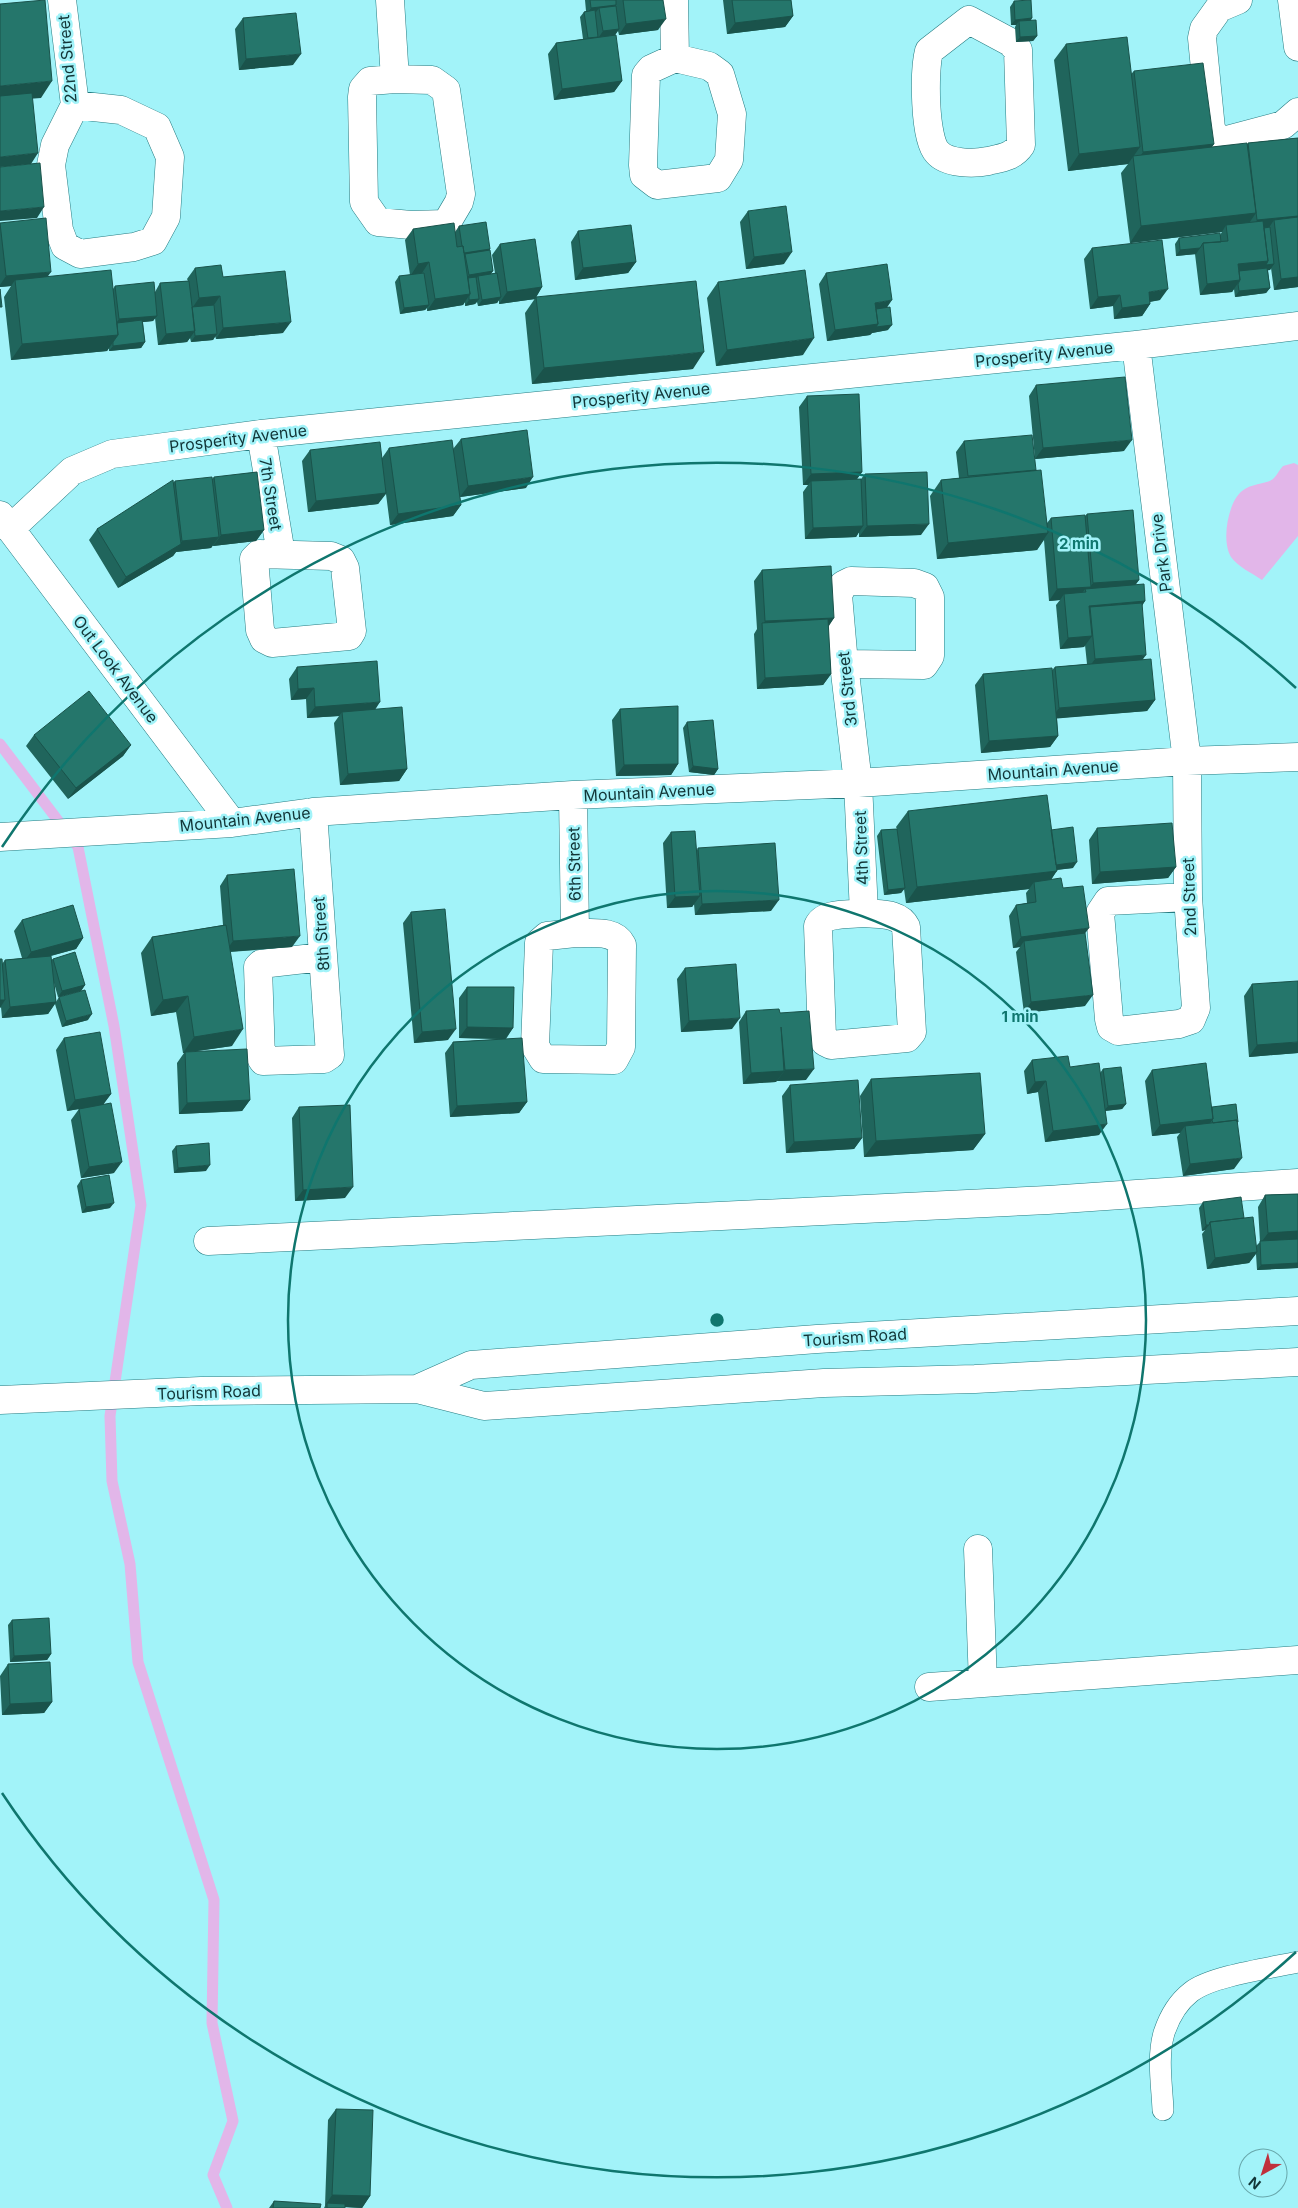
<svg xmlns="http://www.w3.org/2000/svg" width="1298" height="2208" font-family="Inter,sans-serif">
<rect width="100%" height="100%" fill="#a2f3f9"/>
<path fill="#e2b6e9" d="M1294,463l4,2v71l-36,44c-10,-7 -24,-13 -31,-23 -10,-16 -3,-55 11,-66 9,-8 27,-7 32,-13 3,-3 5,-8 9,-12z"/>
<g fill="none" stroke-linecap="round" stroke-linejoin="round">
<path stroke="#e2b6e9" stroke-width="11" d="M0,744l78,103 36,179 27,179 -31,211 2,65 18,83 8,98 76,238 -2,123 21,98 -20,54 14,33"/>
<g stroke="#267c82" stroke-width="22">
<path id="lane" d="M1163,2110c-1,-24 -6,-53 1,-77 5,-15 14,-31 27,-41 20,-16 80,-24 107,-30"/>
</g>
<g stroke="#267c82" stroke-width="29">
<path id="street" d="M62,0l13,105 -20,40 -4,20 8,65 6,16 15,8 54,-7 19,-6 13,-24 4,-60 -13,-30 -36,-17 -46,-5
M390,0l5,79
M674,0l1,58
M1238,0l-19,8 -15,21 -2,9 9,91 5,8 7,4 60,-16 15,-13
M1292,0l6,47
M969,20l41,22 8,8 3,95c-8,12 -20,13 -33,16 -14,3 -41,3 -51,-9 -13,-14 -13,-82 -8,-101z
M675,58l34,8 11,8 12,40 -3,46 -11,18 -61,7 -13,-10 -1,-10 3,-90 5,-6z
M395,79l37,1 14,10 15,104 -2,8 -13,22 -35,1 -33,-3 -14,-20 -2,-105 1,-8 7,-8z
M1136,345l51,416 1,136 8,111 -5,12 -12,4 -61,7 -7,-4 -2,-8 -9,-106 8,-12 80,-4
M261,434l20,120
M0,515l232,308
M10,529l62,-58 40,-17 149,-20 875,-89 162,-19
M259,554l72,2 10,4 4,8 7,63 -3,5 -77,7 -8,-4 -4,-9 -6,-71z
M844,664l80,1 6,-9v-59l-5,-10 -11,-4 -63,-2 -8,4 -5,10 6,69 14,119 6,130
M573,795l2,138
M313,812l17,243 -6,4 -61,2 -2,-3 -3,-91 3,-3 61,-7
M0,837l232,-14 81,-11 260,-17 285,-12 329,-22 111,-4
M864,913c14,2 35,-1 42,14l6,105 -5,6 -76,7 -6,-3 -3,-5 -4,-111c6,-14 32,-11 46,-13z
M575,933c16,1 39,-4 47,12l-1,102 -7,13 -71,-1 -8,-13 4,-103 8,-7z
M208,1241l840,-41 250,-17
M978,1549l5,134
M929,1687l369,-27"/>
</g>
<g stroke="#267c82" stroke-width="29">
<path id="secondary" d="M417,1389l54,-24 346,-26 481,-28
M0,1400l201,-9 216,-2 67,17 340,-23 151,-4 323,-17"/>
</g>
<use href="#lane" stroke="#fff" stroke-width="21"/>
<use href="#street" stroke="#fff" stroke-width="28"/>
<use href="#secondary" stroke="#fff" stroke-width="28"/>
</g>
<path fill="#20655c" d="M585,0h78l-5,30 -39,5 -1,-4 -3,4 7,46 -8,11 -60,8 -6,-46 8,-11 27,-4 -3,-22 4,-5 2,-1z
M723,0h68l2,16 -8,11 -58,7z
M1014,1l18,17 -1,2 6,16 -4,5 -17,1 -1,-15 1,-2h-5l-1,-18z
M243,18l50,47 -54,5 -4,-41z
M1066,44l65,30 3,-3 80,73 -2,3 36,-3v-1l50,-5v149l-24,3 -3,-22 -1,2h-2l2,18 -4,5 -31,4 -1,-8 -2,3 -32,3 -5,-41h1l-20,2 -1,-12 4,-6 41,-3 2,-3 -92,11 -9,-70 7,-9 -60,7 -14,-111z
M748,211l36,53 -38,5 -6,-47z
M0,223l47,54 66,12 2,-3 40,6 5,-9 28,-2 -1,-2 8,-11 28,9 60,56 -67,6 -1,-3 -2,4 -22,2 -1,-4 -3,4 -29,3 -3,-27 -2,3 -10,1 2,20 -4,6 -32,3v-3l-2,3 -96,9 -7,-63 7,-11 -11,1z
M459,226l31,23 -1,2 4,20 -3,3 5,-1 -3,-18 8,-11 42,43 -7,12 -36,5v-4l-2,3 -19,3 -1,-4 -2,2 -10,2v-4l-2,3 -36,6v-3l-2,2 -25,4 -5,-32 4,-6 11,-1 -5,-35 8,-11 42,3z
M578,231l58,31 -8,11 -53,7 -4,-38z
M1092,248l68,52 -10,2v2l-8,12 -28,3 -1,-13 -23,3 -6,-50z
M826,273l61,35 1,22 -16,3 -2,2 -43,6 -8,-57z
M718,282l85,73 -87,11 -9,-68z
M536,297l157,72 -161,15 -7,-71z
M1036,385l88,66 -89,8 -6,-63z
M807,396l55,76 -5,7h4l4,-5 56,61 -62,2v-5l-3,5 -51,2 -2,-47 5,-7h-5l-4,-78z
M461,439l65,49 -66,9 1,8 -8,11 -63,9 -4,-31 -8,10 -70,8 -6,-51 8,-11 72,8 7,-10 64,1z
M964,441l72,29 11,53 4,-5 34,-2 2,-2 52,66 -4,5 10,16 -3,5v54l13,40 -8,11 -90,7 1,18 -8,11 -69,6 -6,-68 8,-11 69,-4 3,-3 32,-3 -2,-19 -1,2 -24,2 -4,-44 4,-5 -11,1 -5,-61 -7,10 -100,9 -7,-63 11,-16 18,-2 -3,-26z
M214,477l50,53 -8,11 -43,5v-1l-2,3 -35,4 -3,4 -55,32 -29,-48 8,-11 76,-46 2,-2 37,-2z
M762,570l72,48 -6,8 3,48 -8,11 -66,4 -3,-55 3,-5 -3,-48z
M297,667l78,42 32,60 -8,12 -59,4 -6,-62 5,-7 -32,2 -1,-19 -15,1 -2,-21z
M620,709l58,55 -7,11 -55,1 -4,-56z
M687,722l31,47 -4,6 -25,-3 -6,-44z
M34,735l97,10 -8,11 -55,43 -42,-53z
M908,811l143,19 22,38 -16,2 -6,10 12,8 22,46v72l-61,7 -8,-61 4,-5 -7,1 -4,-32 7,-11 11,-2 -1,-10 3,-4 -123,14 -2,-14 -3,4 -17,2 -7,-59 4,-6 16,-1 -1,-2z
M1097,828l79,39 -8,11 -76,6 -3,-44z
M671,832l26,18 1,-2 73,63 -76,4 -1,-11 -2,3 -25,1 -4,-65z
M227,875l65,72 -62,5 2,94 -42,6 60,48 -8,11 -63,3 -2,-51 7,-10h-1l-7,-41 -25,4 -10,-63 11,-16 71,-12 -3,-39z
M411,912l37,128 -34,3 -11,-120z
M22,920l61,18 -7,11 -25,7v4l2,-1 32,26 -4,6 -23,6 -4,-14 2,19 3,-5 29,23 -26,7 -7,-23 -7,10 -46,4 -1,-11 -1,1v-49l2,5 3,-4 17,-2 -8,-27z
M685,968l47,61 -51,3 -4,-53z
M1252,984l46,69 -49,4 -5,-61z
M467,987l46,41 -7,11 21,63 -8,11 -69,4 -5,-64 8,-11 47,-3 -41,-1v-40z
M746,1011l34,2 26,67 -29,1v-1l-1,2 -33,2 -4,-62z
M64,1038l47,56 -8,10 11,69 -33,5 -10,-58 8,-11 -12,2 -11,-61z
M1032,1060l68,13 3,-4 23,35 -4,5 -17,2 -6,24 -54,7 -7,-50 -11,2 -3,-23z
M1152,1070l85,53 -3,46 -51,7 -6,-39 3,-4 -28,3 -7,-55z
M871,1079l114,55 -12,16 -109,7 -4,-61z
M790,1085l72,53 -8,11 -68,4 -4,-57z
M299,1107l46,91 -50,3 -3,-83z
M176,1146l30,25 -32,2 -2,-22z
M81,1180l29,28 -28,5 -5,-27z
M1298,1194v74l-41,2 -1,-16 -7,9 -42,6 -5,-35 3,-4 -3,1 -3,-23 4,-6 41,16 12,28 4,-4 -2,-35 7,-12z
M12,1620l39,34 -4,6 -37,2 -2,-37z
M8,1664l44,38 -8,11 -42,2 -2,-39z
M336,2109l34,87 -8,12 -17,-1v1h-21l1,-2 3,-86z
M274,2201l46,7h-51z"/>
<path fill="#1a534b" d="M616,5l-4,6 -13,-3 -3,4 -9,2 4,-6z
M793,16l-8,11 -58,7 8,-11z
M1032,18l-4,6 -9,-3 -3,4h-5l4,-5z
M666,19l-8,11 -39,5 7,-11z
M619,29l-4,6 -16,2 4,-6z
M1037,36l-4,5 -17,1 4,-5z
M301,54l-8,11 -54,5 7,-11z
M52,81l-11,17 -41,3v-15z
M622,81l-8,11 -60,8 8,-11z
M1214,144l-12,16 -68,6 9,-14z
M1140,147l-12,17 -60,7 11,-17z
M38,153l-7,11 -31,3v-10z
M44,207l-7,11 -37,3v-10z
M1256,213l-11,16 -19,-4 -4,7 -92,11 11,-17z
M1298,216v10l-24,-6 -6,9 -19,2 8,-11z
M1200,248l-4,6 -20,2 4,-6z
M490,249l-4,6 -21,-1 -2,4v-5z
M792,252l-8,12 -38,5 8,-12z
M1268,261l6,3 -4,6 -33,5 1,-11z
M429,262l-7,11 -11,2 7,-11z
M636,262l-8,11 -53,7 8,-12z
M493,271l-4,6 -11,-1 -2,3h-10l3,-4z
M51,272l-8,11 -28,-3 -4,6 -11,1v-2l6,-9z
M1298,277v10l-24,3 7,-11z
M1240,280l-8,12 -32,3 7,-11z
M542,287l-7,12 -36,5 8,-12z
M1270,288l-4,5 -31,4 4,-6z
M1168,289l-8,11 -19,3 8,-11z
M470,294l-7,11 -36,6 8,-12z
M1120,295l-7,11 -23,3 8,-12z
M220,296l-8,12 -21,2 8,-12z
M501,297l-4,6 -19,3 4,-6z
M479,299l-4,5 -10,2 4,-6z
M892,300l-8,12 -11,1 2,-10z
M1150,304l-8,12 -28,3 8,-11z
M429,305l-4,5 -25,4 4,-6z
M157,316l-4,5 -38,4 4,-6z
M291,322l-8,11 -67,6 7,-11z
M878,324l14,1 -4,5 -16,3 -2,2 -43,6 8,-11z
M195,331l-8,11 -29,3 8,-11z
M217,334l-4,6 -22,2 4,-6z
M118,335l-11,16 -96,9 11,-16z
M814,338l-11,17 -87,11 11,-16z
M145,342l-4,6 -32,3 4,-5z
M704,352l-11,17 -161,15 12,-16z
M1132,440l-8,11 -89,8 8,-11z
M862,472l-8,11 -43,-2 -3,4h-5l8,-11z
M533,477l-7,11 -66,9 8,-11z
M386,493l-8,11 -70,8 8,-11z
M461,505l-8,11 -63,9 8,-11z
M929,524l-8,11 -62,2 8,-11z
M863,526l-7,11 -51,2 8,-11z
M264,530l-8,11 -43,5 8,-11z
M1048,533l-11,17 -100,9 11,-16z
M219,537l-8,11 -35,4 -3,4 -55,32 8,-11 52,-31 4,-5z
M1139,580l-8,11 -45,1 -1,-3 -6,9 -15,-4 -4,6 -11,1 8,-12 33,-2 3,-4z
M1145,601l-8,11 -47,-5 -6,9 5,-10z
M834,618l-7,11 -65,-3 3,-5z
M1092,636l-8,11 -24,2 8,-11z
M1146,655l-8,11 -51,4 8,-11z
M831,674l-8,11 -66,4 8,-11z
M314,688l-8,11 -15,1 7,-11z
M1155,700l-8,11 -96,8 8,-11z
M380,702l-7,11 -31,-1 -3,4 -32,2 8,-11z
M1058,736l-8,11 -69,6 8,-12z
M131,745l-8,11 -55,43 8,-11z
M678,764l-7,11 -55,1 8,-11z
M693,766l25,3 -4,6 -25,-3z
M407,769l-8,12 -59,4 8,-11z
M1077,862l-4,6 -28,3 4,-5z
M1176,867l-8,11 -76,6 8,-12z
M1057,871l-12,17 -11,-6 -5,7 -123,14 11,-16z
M905,888l-4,5 -17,2 4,-5z
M700,896l-8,11 -25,1 8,-11z
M779,900l-8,11 -76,4 7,-11z
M1089,928l-8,11 -57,2 -4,6 -7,1 8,-11z
M300,936l-8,11 -67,5 8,-11z
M83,938l-7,11 -53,14 8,-11z
M85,985l-4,6 -23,6 4,-6z
M1093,995l-8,11 -61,7 7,-11z
M188,996l-12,16 -25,4 12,-16z
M0,1000h5l-5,8z
M56,1002l-8,12 -46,4 8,-11z
M92,1014l-4,6 -26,7 4,-6z
M740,1018l-8,11 -51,3 8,-11z
M467,1027l46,1 -8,11 -46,-1z
M243,1029l-11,17 -49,7 11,-16z
M456,1029l-8,11 -34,3 8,-11z
M1298,1042v11l-49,4 8,-12z
M814,1069l-8,11 -29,1 8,-11z
M784,1071l-8,11 -33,2 8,-11z
M1046,1081l-8,11 -11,2 8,-12z
M111,1094l-8,11 -36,6 8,-11z
M250,1100l-8,11 -63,3 8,-11z
M527,1102l-8,11 -69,4 7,-11z
M1126,1104l-4,5 -18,2 4,-5z
M1213,1119l-8,11 -20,-4 -5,7 -28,3 8,-11z
M1107,1124l-8,11 -54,7 8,-11z
M985,1134l-12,16 -109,7 12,-16z
M862,1138l-8,11 -68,4 8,-11z
M1242,1158l-8,11 -51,7 7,-12z
M122,1162l-8,11 -33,5 8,-11z
M210,1165l-4,6 -32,2 4,-5z
M353,1187l-8,11 -50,3 8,-11z
M114,1203l-4,5 -28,5 4,-6z
M1206,1225h3l-4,5 -3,1z
M1298,1231v11l-38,2 8,-11z
M1257,1252l-8,11 -42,6 8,-11z
M1298,1263v5l-41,2 4,-5z
M51,1654l-4,6 -37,2 4,-6z
M52,1702l-8,11 -42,2 8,-11z
M332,2195l38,1 -8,12 -35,-2v-3l-2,3z"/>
<path fill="#25766b" stroke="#1a534b" d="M45,0l7,81 -52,5v-82z
M590,0h26v5l-25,3z
M623,0h40l3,19 -40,5z
M732,0h59l2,16 -58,7z
M1031,0l1,18 -17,2 -1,-19z
M616,6l3,23 -16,2 -4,-23z
M595,10l3,27 -10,1 -4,-26z
M296,13l5,41 -55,5 -3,-41z
M1036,20l1,16 -17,1 -1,-16z
M616,35l6,46 -60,8 -6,-46z
M1127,37l13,110 -61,7 -13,-110z
M1203,63l11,81 -71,8 -9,-81z
M32,93l6,60 -38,4v-61z
M1298,138v78l-41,4 -9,-77z
M1247,143l9,70 -115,13 -8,-70z
M40,163l4,44 -44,4v-44z
M786,206l6,46 -38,5 -6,-46z
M1298,217v60l-17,2 -7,-59z
M46,218l5,54 -45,4 -6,-53z
M1263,221l5,40 -30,3 2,16 -33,4 -4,-41 25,-2 -2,-16z
M486,222l4,27 -26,4 -1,-7h-1l-3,-20z
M454,223l3,24 6,-1 7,48 -35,5 -6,-37 -11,2 -5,-35z
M631,225l5,37 -53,6 -5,-37z
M1270,227l4,37 -8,1 2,-4 -4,-33z
M1220,233l1,9 -18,1 -3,5 -20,2 -1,-12z
M535,239l7,48 -35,5 -7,-48z
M1162,240l6,49 -19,3 1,12 -28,4 -2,-13 -22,2 -6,-49z
M490,250l3,21 -24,4 -4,-21z
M887,264l5,36 -17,3 3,21 -43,6 -9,-57z
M221,265l2,12 62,-6 6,51 -68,6 -3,-32 -21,2 -4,-30z
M1267,268l3,20 -31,3 -1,-7 2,-4 -1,-9z
M111,270l7,65 -96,9 -7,-64z
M805,270l9,68 -87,12 -9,-68z
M424,273l5,32 -25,3 -5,-32z
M497,273l4,24 -19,3 -4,-24z
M476,277l3,22 -10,1v-4l1,-2 -2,-16z
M189,281l6,50 -29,3 -6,-51z
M696,281l8,71 -160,16 -8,-71z
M154,282l3,34 -38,3 -4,-33z
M0,289l2,18h-2z
M214,305l3,29 -22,2 -3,-29z
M890,307l2,18 -16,2 2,-3 -2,-15z
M142,320l3,22 -32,4v-4l5,-7 -1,-12z
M1125,377l7,63 -89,8 -7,-63z
M859,394l3,78 -51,2 -4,-78z
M527,430l6,47 -65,9 -7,-47z
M1032,435l4,35 -68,6 -4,-35z
M452,440l9,65 -63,9 -9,-66z
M380,442l6,51 -70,8 -6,-51z
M1041,470l7,63 -100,10 -7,-63z
M257,472l7,58 -43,5 -7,-58z
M927,472l2,52 -62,2 -2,-52z
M212,477l7,60 -37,4 -7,-60z
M861,479l2,47 -50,2 -2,-47z
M173,480l8,64 -55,33 -29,-48z
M1133,510l6,70 -46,3 -6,-69z
M1085,515l6,72 -34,2 -6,-71z
M831,566l3,52 -69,3 -3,-51z
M1144,584l1,17 -56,5 3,30 -24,2 -4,-44 22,-2 -1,-3z
M1142,603l4,52 -51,4 -5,-52z
M828,619l3,55 -66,4 -3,-55z
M1151,659l4,41 -96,8 -4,-41z
M377,661l3,41 -65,5 -1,-19 -16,1 -1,-22z
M1052,668l6,68 -69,5 -6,-67z
M89,691l42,54 -55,43 -42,-53z
M678,706v58l-54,1 -4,-56z
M402,707l5,62 -59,5 -6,-62z
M713,720l5,49 -25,-3 -6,-44z
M1047,795l10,76 -140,16 -9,-76z
M1172,823l4,44 -76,5 -3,-44z
M1073,827l4,35 -21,3 -5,-35z
M897,829l8,59 -17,2 -7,-60z
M695,831l5,65 -25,1 -4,-65z
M775,843l4,57 -77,4 -4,-56z
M294,869l6,67 -67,5 -6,-66z
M1061,878l2,10 20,-2 6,42 -68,9 -5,-32 20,-3 -2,-20z
M73,905l10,33 -52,14 -9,-32z
M445,909l11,120 -34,3 -11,-120z
M226,925l17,104 -49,8 -6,-41 -25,4 -11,-63z
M1085,933l8,62 -62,7 -7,-61z
M75,952l10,33 -23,6 -9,-32z
M51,956l5,46 -46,5 -5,-47z
M0,959h2l3,41h-5z
M736,964l4,54 -51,3 -4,-53z
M1298,981v61l-41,3 -5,-61z
M467,987h47l-1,41 -46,-1z
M85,990l7,24 -26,7 -7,-24z
M779,1009l1,4 29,-2 5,58 -29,1 -4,-43 3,44 -33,2 -5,-62z
M100,1032l11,62 -36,6 -11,-62z
M522,1038l5,64 -70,4 -4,-64z
M247,1049l3,51 -63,3 -2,-51z
M1068,1056l2,11 29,-4 8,61 -54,7 -7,-50 -11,1 -3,-22z
M1206,1063l7,56 -53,6 -8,-55z
M1121,1067l5,37 -18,2 -5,-37z
M980,1073l5,61 -109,7 -5,-62z
M858,1080l4,58 -68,4 -4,-57z
M111,1103l11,59 -33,5 -10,-58z
M1236,1104l2,18h-1v-2l-24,3 -1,-3 1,-1 -1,-12z
M350,1105l3,82 -50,3 -4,-83z
M1237,1120l5,38 -52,6 -5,-38z
M209,1143l1,22 -32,3 -2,-22z
M109,1175l5,28 -28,4 -5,-27z
M1298,1194v37l-30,2 -3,-38z
M1241,1197l3,21 -34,4 -1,3h-3l-3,-23z
M1253,1217l4,35 -42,6 -5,-36z
M1298,1239v24l-37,2 -1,-24z
M49,1618l2,36 -37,2 -2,-36z
M50,1662l2,40 -42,2 -2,-40z
M336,2109l37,1 -3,86 -38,-1z
M274,2201l47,3 -1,4h-47z
M327,2203l18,1v4h-18z"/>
<g fill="none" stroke="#0f766e" stroke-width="2.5">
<circle cx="717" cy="1320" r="429"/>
<path d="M1296 1952A857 857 0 0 1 2 1793M2 847A857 857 0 0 1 1296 688"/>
</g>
<g text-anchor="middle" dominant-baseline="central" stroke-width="5" stroke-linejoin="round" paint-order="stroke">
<g font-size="16" fill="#123537" stroke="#a2f3f9">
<text transform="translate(67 59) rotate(-95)">22nd Street</text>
<text transform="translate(1044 354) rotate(-6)">Prosperity Avenue</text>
<text transform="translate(641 395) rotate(-6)">Prosperity Avenue</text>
<text transform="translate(238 438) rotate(-7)">Prosperity Avenue</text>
<text transform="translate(271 494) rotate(81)">7th Street</text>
<text transform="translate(1161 553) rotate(-97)">Park Drive</text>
<text transform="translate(116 669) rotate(53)">Out Look Avenue</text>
<text transform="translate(847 689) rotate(-96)">3rd Street</text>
<text transform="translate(1053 770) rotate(-4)">Mountain Avenue</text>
<text transform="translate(649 792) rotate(-3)">Mountain Avenue</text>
<text transform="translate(245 819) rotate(-6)">Mountain Avenue</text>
<text transform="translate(861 848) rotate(-92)">4th Street</text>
<text transform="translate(574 864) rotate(-91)">6th Street</text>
<text transform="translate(1189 897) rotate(-92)">2nd Street</text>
<text transform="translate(321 934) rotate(-94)">8th Street</text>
<text transform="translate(855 1337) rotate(-4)">Tourism Road</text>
<text transform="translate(209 1392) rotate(-2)">Tourism Road</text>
</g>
</g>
<circle cx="717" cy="1320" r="8" fill="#0f766e" stroke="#a2f3f9" stroke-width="2.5"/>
<g font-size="15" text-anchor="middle" font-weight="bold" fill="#0f766e" stroke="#a2f3f9" stroke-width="5" stroke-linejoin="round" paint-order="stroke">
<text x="1079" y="549">2 min</text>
<text x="1020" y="1022">1 min</text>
</g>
<g transform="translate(1263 2173) rotate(219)"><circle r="24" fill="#a2f3f9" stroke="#68a7ab"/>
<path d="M0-4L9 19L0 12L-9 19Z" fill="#c0303c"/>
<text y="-8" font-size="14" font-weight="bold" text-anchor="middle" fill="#123537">N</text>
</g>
</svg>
